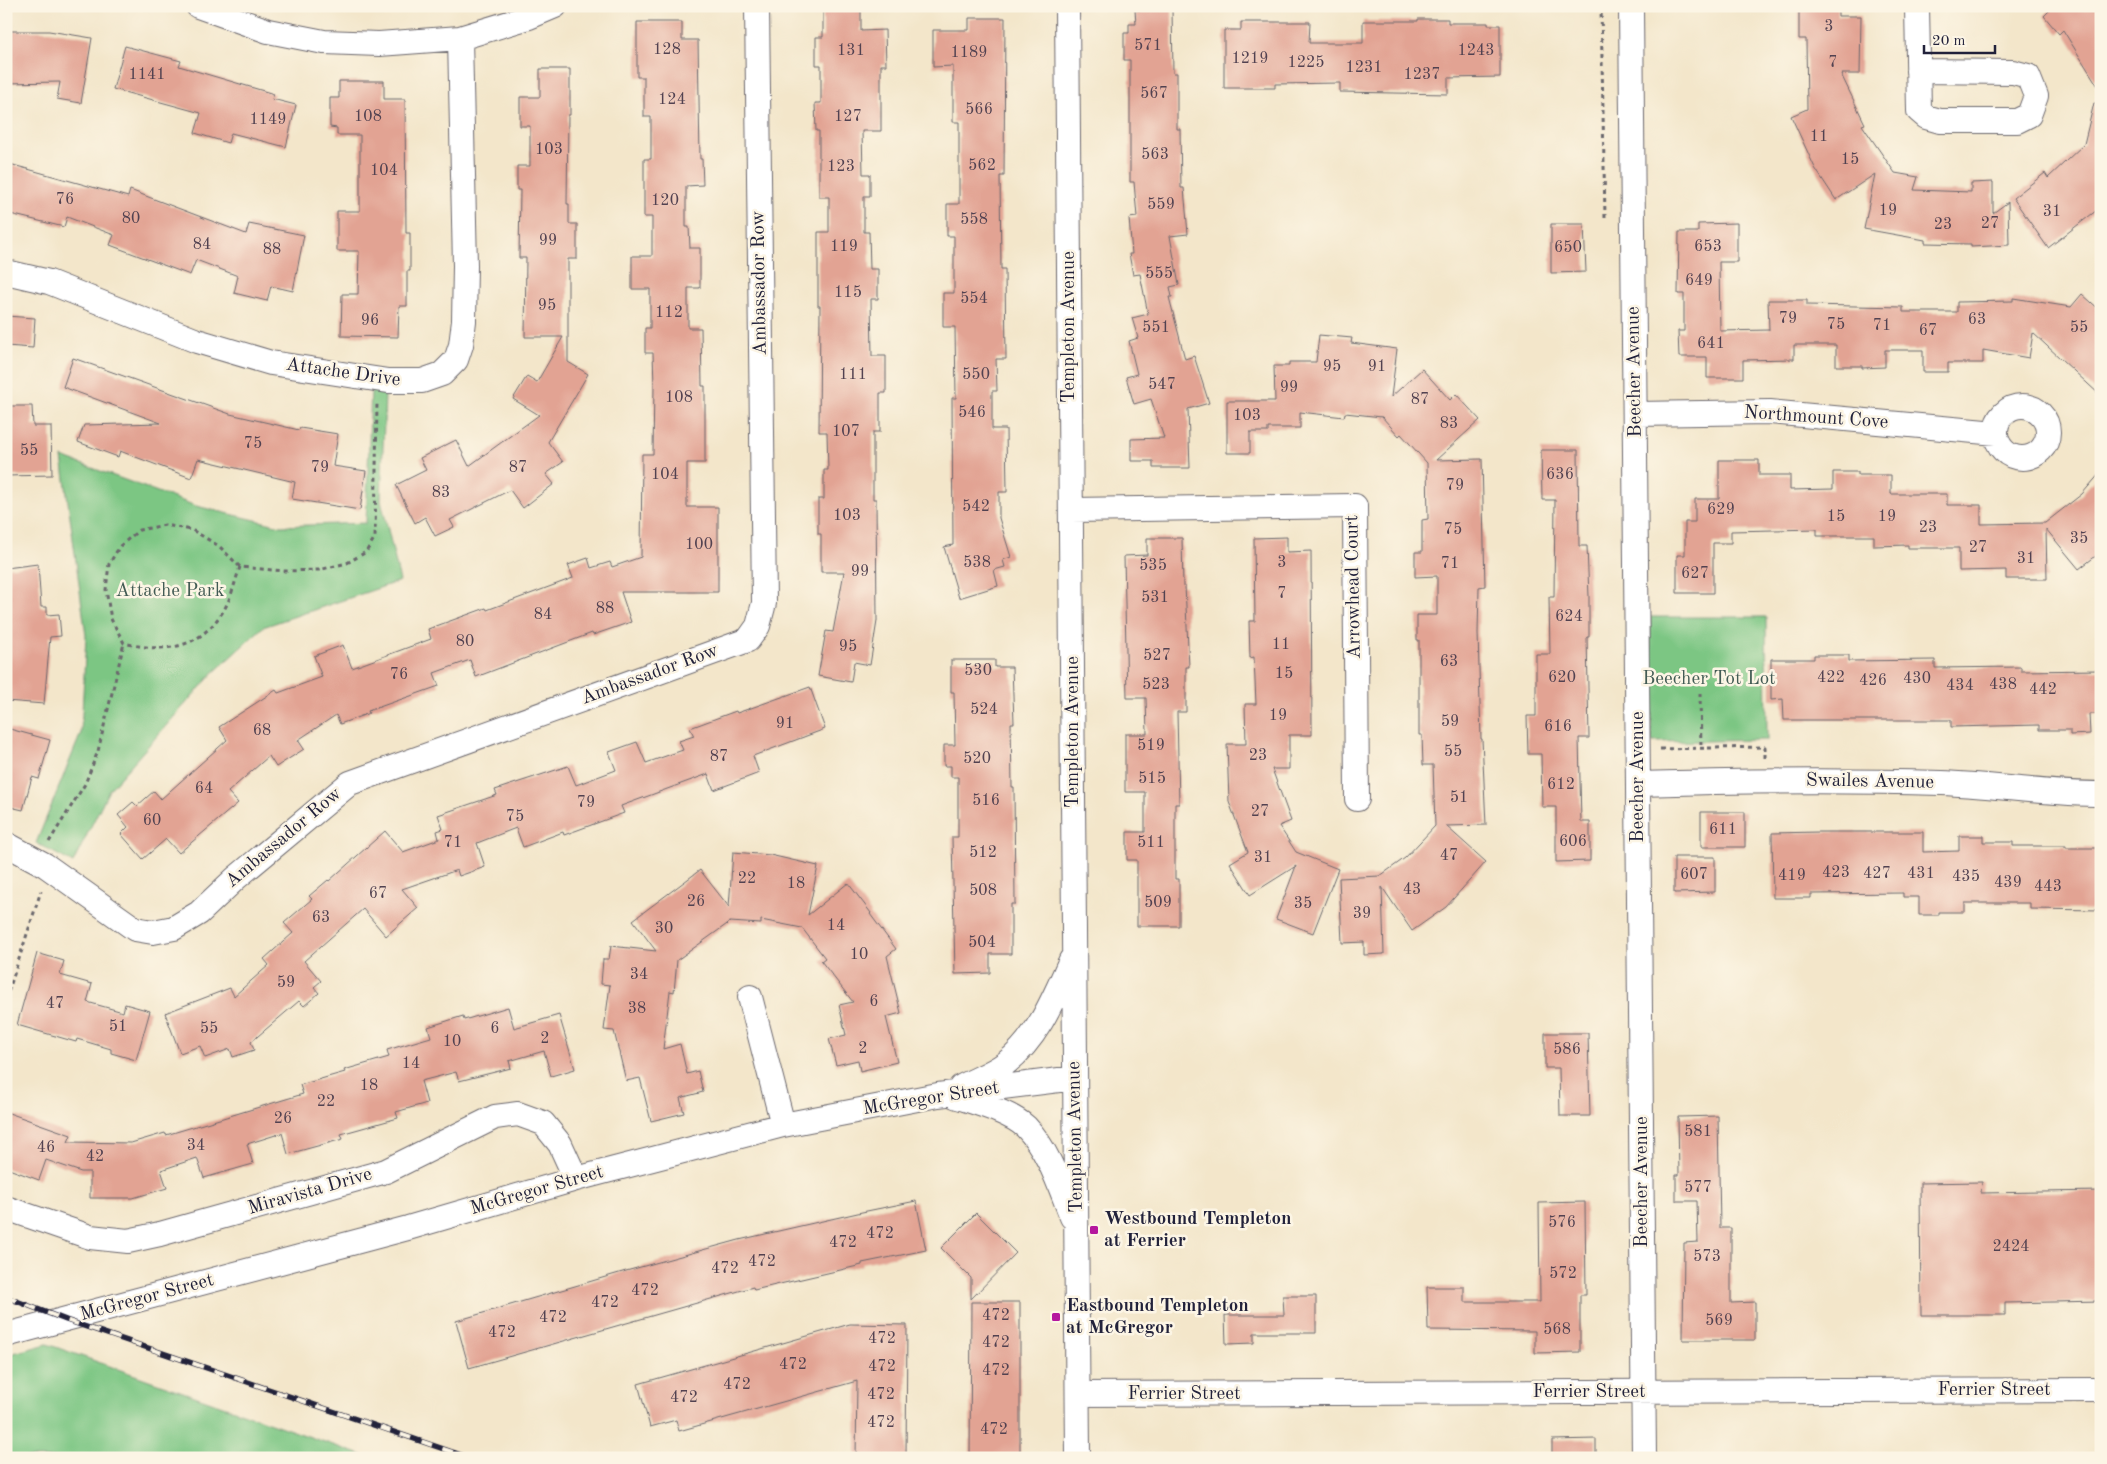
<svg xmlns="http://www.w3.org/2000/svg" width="2107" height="1464" font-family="'Old Standard TT',serif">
<rect width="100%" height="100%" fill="#fcf5e5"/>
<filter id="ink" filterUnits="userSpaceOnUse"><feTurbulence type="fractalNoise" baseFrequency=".02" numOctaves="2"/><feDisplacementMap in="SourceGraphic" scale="10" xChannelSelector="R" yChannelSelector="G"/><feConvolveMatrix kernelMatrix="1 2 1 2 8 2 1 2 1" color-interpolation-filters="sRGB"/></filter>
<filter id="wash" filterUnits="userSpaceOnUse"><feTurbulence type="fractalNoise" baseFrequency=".0096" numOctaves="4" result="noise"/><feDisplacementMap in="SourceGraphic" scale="20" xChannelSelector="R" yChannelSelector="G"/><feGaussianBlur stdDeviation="1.12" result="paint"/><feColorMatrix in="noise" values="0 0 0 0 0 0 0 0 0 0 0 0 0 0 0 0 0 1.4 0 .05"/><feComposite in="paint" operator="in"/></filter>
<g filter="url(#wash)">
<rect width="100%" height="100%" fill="#f3e6ca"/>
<path fill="#7cc683" stroke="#4f745f" d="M371,389l14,6 -4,105 19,81 -137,46 -50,46 -104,117 -36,73 -37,-20 45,-110 5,-97 -24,-179 134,49 85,20 85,-3z
M1650,617h116l1,123 -115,2z
M47,1344l323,114h-364v-103z"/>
<g id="blocks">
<path fill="#e2a393" d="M1799,6h39v10h23l-1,58h-19l24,50 -3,1 33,48 23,4 -4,13 57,2v-9l22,-1v31l15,-11 1,43 -38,2v-3l-46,-1v-3l-61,-11 11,-55 -39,26 -21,-32 -24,-52 16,-7 -1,-70h-7z
M2054,6h47v85l-38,-61 -4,4 -15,-18z
M823,9h38v22l24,-1 1,35h-5v66h-19l1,43h7v22h-6v36h5l1,37h8v30h-7l1,57h14v37h-6v39h-7v67h3l1,122 -7,44 -16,-3 -3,20 -33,-6 8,-45 7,1 11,-60h-23v-38h-3v-35h6v-29h4l-1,-38h-8l1,-126h-2v-74h11v-35h-10v-66h-3l-1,-28h6v-38h-5v-28h7z
M1172,9l1,64h4v56h3l1,59h3l4,46 -18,2 9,49 -9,2 2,10h-3l16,62 9,-3 15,47 -21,6 2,59h-37v-7h-22v-22l33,-1 -13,-39 -17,5 -8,-27 11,-3 -8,-33 9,-3 -6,-20 16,-4 -8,-40 -7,1 -4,-21h3l-3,-36 8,-1 -3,-35h-4v-122h-6v-27h5v-9h7l-1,-14z
M969,18h36l-1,158h-4l1,93h4l1,90h-10l1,32h-5v38h14l1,63h-8v26l12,39 -8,3 2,7 -11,3 4,16 -39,12 -15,-51 9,-2 -1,-147h4l-1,-71h-12v-34h11v-57h-7v-32h12v-82h-6v-56l-20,1v-37h36z
M1418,19h30v4h40v2h12v52l-52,1v16l-108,-2v-9l-65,1v4h-51v-58h17v-8h69l-1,21h54v-22h55z
M637,22h45v18h16l2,119h2l1,26 -17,1v41h3l1,21h10v40h-12v40h13l1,58h3v77h-18v44h31v85h-97l10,30 -38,13 -1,-2 -116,44 -6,-17 -36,13 5,13 -71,25 1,2 -29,11 -4,-9 -38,25 6,9 -28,18 -7,-11 -41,36 10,11 -59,50 -13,-14 -23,20 -22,-25 7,-7 -10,-12 15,-13 4,4 17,-15 7,8 66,-59 -8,-13 57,-37 2,3 44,-16 -8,-21 29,-11 9,23 79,-29 -3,-10 58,-21 1,2 86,-32 -5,-13 20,-7 3,10 19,-6 2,5 29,-10 1,-103h11l1,-68 -1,-33h-8v-25h5v-39h-18v-33h20v-39h-8v-58h7v-42h-7v-40h-7z
M6,31h43l43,7 -11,65 -24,-4 3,-17 -54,1z
M125,46l56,15 -2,5 95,28 -2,5 24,6 -10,42 -55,-14 -3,10 -33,-10 6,-20 -88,-24z
M540,69h30v46h-2l-1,89h2v20h8v35h-9v103l20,12 -40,68 15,20 -17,12 8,10 -31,24 -13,-18 -60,30 4,7 -19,9 -10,-19 -10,6 -19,-38 30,-15 -6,-12 36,-18 13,26 70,-51 -26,-16 14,-23 10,6 26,-45h-38l1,-79h-7l1,-68h-3v-24h13v-40h-10v-29h20z
M339,81h45v18h21l1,134h4v38h-3v35h-8l-1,31 -57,-1 1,-42h16l1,-43h-22v-40h23v-76h-23v-7l-7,-1v-29h9z
M2094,103l7,1v103l-53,41 -35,-50 32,-25 3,5 36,-34z
M6,163l122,34 2,-7 116,44 3,-10 55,11 -11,56 -22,-5 -4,15 -33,-8 4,-17 -42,-16 -6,15 -80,-30 4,-10 -47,-18 -3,10 -58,-14z
M1737,223v39h-18l1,69 49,-1 -1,-30h39v5l96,2v5h54v-10l56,-1v-3l58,9 11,-13 19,17v85l-68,-63 -4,25 -46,-8v13h-35v9h-25v-22h-38v17l-23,1v-2h-26v-21h-42v14l-51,1v18h-36v-21h-28l-1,-26h6v-37h-6l1,-62h19v-8z
M1551,224h33l2,48 -35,1z
M6,316l29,2 -2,30 -27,-2z
M1319,335l33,3 -1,5 46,6 -6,48 31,-28 28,31 6,-6 24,26 -44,40 46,-1 3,127 -6,1 -1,46 3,106h1l4,86 -40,1 40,36 -40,45 -34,24 -30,-44 2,67 -20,1v-13l-22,1 -3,-65 41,-2 25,-18 30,-32 -2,-61h-10l-1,-30h-3v-95h-2v-25h20v-39l-22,1v-25h7v-32l6,-1 -1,-56 -26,-29 -2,2 -17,-19 -37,-4 -1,4 -44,-5v16h-32v4h-18v21h-23v-52h48l-1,-35h15v-4h27z
M73,358l157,56 69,16 1,-2 38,6 -5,32 33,5 -6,39 -68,-11 3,-17 -97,-23 -7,19 -71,-27 -2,6 -40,-15 6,-17 77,-2 -98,-36z
M6,406h26l1,20h18l1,49 -46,1z
M1541,450h37l1,96h8l2,51v40h-2l2,101h-10l2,84h9v39l-34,1v-55h-14l-1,-53h-13l-1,-38h9v-62h14l-1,-57h5l1,-97h-13z
M1719,460h40v15h31v15l43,-1v-17h25v3h33v19h56v11h34v19l64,-1 37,-29 19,-22v80l-22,17 -33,-40 1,50h-41v-9l-47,1v-23h-51v-3l-34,1v-10h-57v-7l-86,2v12h-18v50h-36v-38h8v-33h10v-23h24z
M1287,537v15l24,-1 1,184h-23v34h-17l19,52 -12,5 17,26 42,17 -25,64 -37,-14 20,-53 -46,29 -20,-32 18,-11 -19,-50 -2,-58h19l-1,-40h11l-2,-47 -4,1 -1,-37h6l-1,-83z
M1147,538h35l1,48h2l4,81h-3v45h-9l2,92h-4v75h4v47h-42v-66h-10v-28h18v-40h-20v-58h22l-1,-36h-19l-3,-142 23,-1z
M38,564l3,43h6v8l12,-1 2,22 -11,1 -6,67 -38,-3v-133z
M1814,655h35v6l86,-1v8l86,-1v4l80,-1v44h-12l1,20 -20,1v-5h-31v-5l-88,2v-7h-167l-1,-21 -12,1v-41h43z
M951,660h44v7h17l2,56h-3l1,64h2l1,117h-4v50h-21v19l-35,1 -3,-137h6v-60h-7v-11h-7v-21h11l-1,-53h-3z
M810,687l15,42 -72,27 6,17 -45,17 -6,-16 -87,32 3,7 -60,22 -1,-3 -40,15 -7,-19 -39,15 8,24 -26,9 -2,-6 -55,19 16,19 -32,28 -23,-27 -59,52 17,20 -7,6 5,6 -15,13 -5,-5 -48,41 3,8 -21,7 -3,-8 -25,9 -5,-12 -20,7 -15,-40 65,-25 4,8 35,-31 -5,-6 29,-26 -9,-10 28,-24 -3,-3 19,-16 1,1 56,-50 18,21 36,-13 -2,-8 6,-2 -5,-14 59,-20 -2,-5 73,-24 8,19 40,-15 -7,-18 28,-10 9,21 37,-13 -4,-9 15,-5 -4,-8 46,-17 1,2z
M6,728l44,12 -11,39 -7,-2 -9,33 -17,-4z
M1701,812h44v35h-44z
M1819,832h104v20l36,-1v-15h24v6h30v4h53v2h32v20h3v42l-71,-1v-6h-65v9h-26v3h-20v-18h-16v-4l-92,1v4h-38l-1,-65z
M733,852l37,3 48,11 -10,49 40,-32 23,30 -1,1 26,35 -9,7 14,57 -15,4 11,45 -37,9 -2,-11 -22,5 -7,-26 17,-4 -7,-30 14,-3 -32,-41 4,-3 -23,-30 -41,-8v4l-31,-2 -53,38 -3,32 -4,-1 -7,58 17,-5 7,30 11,-3 5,21 -23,6 4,15 -33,8 -11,-43 -14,3 -12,-50 -10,-1 6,-45 -9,-1 2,-25h6l2,-13 45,5 -23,-31 67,-50 29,37z
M1674,857h41v35l-41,1z
M37,953l27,8 -4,14 32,9 -5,18 36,10 2,-8 25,7 -14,49 -25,-7v-4l-34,-10 -1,3 -59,-17z
M508,1007l6,21 45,-13 16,54 -24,7 -7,-25 -35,10 2,7 -52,13 -3,-9 -35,9 6,22 -31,9 2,6 -57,16 2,5 -55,15 -6,-21 -35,11 6,20 -49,14 -7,-20 -36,12 6,18 -34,10h-43v-26h-9l-35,-12 -7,20 -33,-12v-56l65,23 -3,7 63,1 34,-10 1,2 137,-41 -3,-9 45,-13 -1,-2 45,-13 -2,-7 44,-13 -3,-10 35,-11 1,4z
M1545,1033h43l2,83h-30l-1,-48h-14z
M1718,1116l2,112h11v75l24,-1v38h-72l1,-97 14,-1 -1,-41h-21v-26h3l-1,-58z
M1982,1182l-1,11 120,-2v110l-96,2v12h-84l-1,-132z
M916,1201l10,49 -64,13v2l-108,25 -1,-3 -284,81 -13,-47 170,-50 113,-31 123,-28z
M1585,1202l1,93h-6v57l-45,1v-22l-107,-1 -1,-43h37v15h76l-1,-99z
M976,1213l40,40 -45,46v-21l-30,-30z
M1283,1296h33v37h-62v10l-28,1 -1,-29h59z
M971,1302h49v156h-50z
M850,1324l57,1 -1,133h-50l1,-77 -178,50 -3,-11 -26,7 -12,-43z
M1596,1439v19h-44v-18z"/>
</g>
</g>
<g filter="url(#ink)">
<use href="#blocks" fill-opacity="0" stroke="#6b676d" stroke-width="1"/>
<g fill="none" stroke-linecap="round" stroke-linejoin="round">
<g stroke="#6b676d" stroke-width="26">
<path id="minor" d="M198,6l70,25 56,11 55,2 81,-6 69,-21 26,-11
M1067,6l11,1452
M1631,6l13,1452
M1917,6l2,105 7,6 14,4h77l12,-6 7,-19 -8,-20 -15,-4 -95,-1
M6,272l43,10 148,59 74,22 117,18h34l20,-7 14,-14 5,-15 3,-24 1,-55 -5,-228
M1996 432a26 26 0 1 1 52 0a26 26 0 1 1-52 0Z
M1635,414l135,-2 226,21
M1071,510l284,-4 2,293
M1638,784c101,-3 203,-4 304,-1 53,2 105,11 159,11
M6,844l39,21 90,64 18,3 21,-4 25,-15 37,-35 114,-95 398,-143 10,-14 6,-23 -7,-597
M750,997l33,128
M961,1087c15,-8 32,-14 45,-24 33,-26 48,-66 65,-103
M955,1096c21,7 55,16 71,31 23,24 34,60 46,90
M6,1208l84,29 38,4 32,-7 226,-63 109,-54 23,-3 25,9 17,21 16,35
M6,1335l402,-107 168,-49 207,-54 155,-30 137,-17
M1078,1394l1023,-4"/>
</g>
<path stroke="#6b676d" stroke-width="3" stroke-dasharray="4 4" stroke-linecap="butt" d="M1601,6l4,212
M240,567c-5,14 -9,33 -18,46 -25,37 -57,40 -98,30l-13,-24 -5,-29 3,-26 11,-18 19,-16 26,-5 27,5 27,16 21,21 44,4 35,-1 28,-7 19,-11 9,-15 2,-135
M1700,693l1,56
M1660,749l105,-2v11
M49,842l36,-58 13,-33 26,-108
M6,999l35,-108"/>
<use href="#minor" stroke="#fff" stroke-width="24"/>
<g stroke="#22223b" stroke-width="5.5">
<path id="rail" d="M6,1297l60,23 404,138"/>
</g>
<use href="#rail" stroke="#fcf5e5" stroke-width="4" stroke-dasharray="11" stroke-linecap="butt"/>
</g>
</g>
<g fill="#b5179e" stroke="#fcf5e5" stroke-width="2">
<rect x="1089" y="1225" width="10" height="10" rx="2.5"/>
<rect x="1051" y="1312" width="10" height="10" rx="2.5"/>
</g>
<g text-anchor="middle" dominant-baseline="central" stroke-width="5" stroke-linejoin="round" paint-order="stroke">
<g font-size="16" fill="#524251">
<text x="1829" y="27">3</text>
<text x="1148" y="46">571</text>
<text x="667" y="50">128</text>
<text x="851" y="51">131</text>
<text x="1476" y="51">1243</text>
<text x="969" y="53">1189</text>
<text x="1250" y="59">1219</text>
<text x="1306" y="63">1225</text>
<text x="1833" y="63">7</text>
<text x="1364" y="68">1231</text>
<text x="147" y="75">1141</text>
<text x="1422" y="75">1237</text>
<text x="1154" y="94">567</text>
<text x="672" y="100">124</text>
<text x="979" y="110">566</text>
<text x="368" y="117">108</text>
<text x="848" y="117">127</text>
<text x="268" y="120">1149</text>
<text x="1819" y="137">11</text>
<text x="549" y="150">103</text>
<text x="1155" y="155">563</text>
<text x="1850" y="160">15</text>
<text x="982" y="166">562</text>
<text x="841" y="167">123</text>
<text x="384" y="171">104</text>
<text x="65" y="200">76</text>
<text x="665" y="201">120</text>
<text x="1161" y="205">559</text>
<text x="1888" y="211">19</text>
<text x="2052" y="212">31</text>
<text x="131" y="219">80</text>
<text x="974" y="220">558</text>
<text x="1990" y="224">27</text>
<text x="1943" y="225">23</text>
<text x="548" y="241">99</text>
<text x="202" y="245">84</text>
<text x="844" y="247">119</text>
<text x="1708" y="247">653</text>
<text x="1568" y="248">650</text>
<text x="272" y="250">88</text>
<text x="1159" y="274">555</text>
<text x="1699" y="281">649</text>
<text x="848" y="293">115</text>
<text x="974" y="299">554</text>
<text x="547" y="306">95</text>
<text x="669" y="313">112</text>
<text x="1788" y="319">79</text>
<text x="1977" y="320">63</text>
<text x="370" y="321">96</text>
<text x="1836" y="325">75</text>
<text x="1882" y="326">71</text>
<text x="1156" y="328">551</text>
<text x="2079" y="328">55</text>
<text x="1928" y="331">67</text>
<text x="1711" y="344">641</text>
<text x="1332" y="367">95</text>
<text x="1377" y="367">91</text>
<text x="853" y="375">111</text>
<text x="976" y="375">550</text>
<text x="1162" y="385">547</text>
<text x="1289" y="388">99</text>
<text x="679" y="398">108</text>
<text x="1420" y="400">87</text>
<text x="972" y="413">546</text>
<text x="1247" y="416">103</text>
<text x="1449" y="424">83</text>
<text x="846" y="432">107</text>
<text x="253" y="444">75</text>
<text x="29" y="451">55</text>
<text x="320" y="468">79</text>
<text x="518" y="468">87</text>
<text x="665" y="475">104</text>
<text x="1560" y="475">636</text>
<text x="1455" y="486">79</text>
<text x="441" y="493">83</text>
<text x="976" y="507">542</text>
<text x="1721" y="510">629</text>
<text x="847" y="516">103</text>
<text x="1836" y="517">15</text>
<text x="1887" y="517">19</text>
<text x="1928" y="528">23</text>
<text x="1453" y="530">75</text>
<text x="2079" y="539">35</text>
<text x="699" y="545">100</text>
<text x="1978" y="548">27</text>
<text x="2026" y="559">31</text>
<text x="977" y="563">538</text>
<text x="1282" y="563">3</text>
<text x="1450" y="564">71</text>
<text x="1153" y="566">535</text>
<text x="860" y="572">99</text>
<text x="1695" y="574">627</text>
<text x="1282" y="594">7</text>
<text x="1155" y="598">531</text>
<text x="605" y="609">88</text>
<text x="543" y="615">84</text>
<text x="1569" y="617">624</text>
<text x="465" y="642">80</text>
<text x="1281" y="645">11</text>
<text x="848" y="647">95</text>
<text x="1157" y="656">527</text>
<text x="1449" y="662">63</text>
<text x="978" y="671">530</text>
<text x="1284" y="674">15</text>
<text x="399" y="675">76</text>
<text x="1562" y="678">620</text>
<text x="1831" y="678">422</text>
<text x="1917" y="679">430</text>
<text x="1873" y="681">426</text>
<text x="1156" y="685">523</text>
<text x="2003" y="685">438</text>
<text x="1960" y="686">434</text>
<text x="2043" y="690">442</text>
<text x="984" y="710">524</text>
<text x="1278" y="716">19</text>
<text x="1450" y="722">59</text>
<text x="785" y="724">91</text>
<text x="1558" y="727">616</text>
<text x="262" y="731">68</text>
<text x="1151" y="746">519</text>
<text x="1453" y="752">55</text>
<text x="1258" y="756">23</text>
<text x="719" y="757">87</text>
<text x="977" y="759">520</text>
<text x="1152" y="779">515</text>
<text x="1561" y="785">612</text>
<text x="204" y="789">64</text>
<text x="1459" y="798">51</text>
<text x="986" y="801">516</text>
<text x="586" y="803">79</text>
<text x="1260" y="812">27</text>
<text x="515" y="817">75</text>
<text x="152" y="821">60</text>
<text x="1723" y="830">611</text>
<text x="1573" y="842">606</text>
<text x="453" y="843">71</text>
<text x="1151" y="843">511</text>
<text x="983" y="853">512</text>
<text x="1449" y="856">47</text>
<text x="1263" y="858">31</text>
<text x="1836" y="873">423</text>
<text x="1877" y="874">427</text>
<text x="1921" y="874">431</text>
<text x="1694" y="875">607</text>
<text x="1792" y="876">419</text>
<text x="1966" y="877">435</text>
<text x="747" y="879">22</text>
<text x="2008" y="883">439</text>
<text x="796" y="884">18</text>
<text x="2048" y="887">443</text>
<text x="1412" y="890">43</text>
<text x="983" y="891">508</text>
<text x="378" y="894">67</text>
<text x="696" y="902">26</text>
<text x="1158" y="903">509</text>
<text x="1303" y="904">35</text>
<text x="1362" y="914">39</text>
<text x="321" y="918">63</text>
<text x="836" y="926">14</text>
<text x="664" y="929">30</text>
<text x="982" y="943">504</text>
<text x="859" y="955">10</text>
<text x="639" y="975">34</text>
<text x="286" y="983">59</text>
<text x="874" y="1002">6</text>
<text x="55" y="1004">47</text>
<text x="637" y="1009">38</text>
<text x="118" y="1027">51</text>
<text x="209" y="1029">55</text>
<text x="495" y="1029">6</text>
<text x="545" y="1039">2</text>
<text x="452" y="1042">10</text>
<text x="863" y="1049">2</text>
<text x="1567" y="1050">586</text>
<text x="411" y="1064">14</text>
<text x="369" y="1086">18</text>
<text x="326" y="1102">22</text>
<text x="283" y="1119">26</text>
<text x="1698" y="1132">581</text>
<text x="196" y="1146">34</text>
<text x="46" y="1148">46</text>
<text x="95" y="1157">42</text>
<text x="1698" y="1188">577</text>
<text x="1562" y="1223">576</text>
<text x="880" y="1234">472</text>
<text x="843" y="1243">472</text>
<text x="2011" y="1247">2424</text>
<text x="1707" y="1257">573</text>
<text x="762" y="1262">472</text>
<text x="725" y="1269">472</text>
<text x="1563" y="1274">572</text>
<text x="645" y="1291">472</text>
<text x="605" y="1303">472</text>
<text x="996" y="1316">472</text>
<text x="553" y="1318">472</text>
<text x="1719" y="1321">569</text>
<text x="1557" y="1330">568</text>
<text x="502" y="1333">472</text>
<text x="882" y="1339">472</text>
<text x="996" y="1343">472</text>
<text x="793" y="1365">472</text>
<text x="882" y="1367">472</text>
<text x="996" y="1371">472</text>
<text x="737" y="1385">472</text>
<text x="881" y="1395">472</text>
<text x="684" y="1398">472</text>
<text x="881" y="1423">472</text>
<text x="994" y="1430">472</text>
</g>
<g font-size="19" fill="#22223b" stroke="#fcf5e5">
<text transform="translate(760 283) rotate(-91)">Ambassador Row</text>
<text transform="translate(1069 327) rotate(-90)">Templeton Avenue</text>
<text transform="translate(1635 372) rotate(-91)">Beecher Avenue</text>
<text transform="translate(343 373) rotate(8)">Attache Drive</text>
<text transform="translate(1816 418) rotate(4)">Northmount Cove</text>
<text transform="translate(1354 587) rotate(-91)">Arrowhead Court</text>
<text transform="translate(650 675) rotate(-20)">Ambassador Row</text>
<text transform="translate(1073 732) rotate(-90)">Templeton Avenue</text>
<text transform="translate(1638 777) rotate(-90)">Beecher Avenue</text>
<text transform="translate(1870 782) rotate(1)">Swailes Avenue</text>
<text transform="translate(284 838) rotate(-40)">Ambassador Row</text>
<text transform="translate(931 1099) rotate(-9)">McGregor Street</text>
<text transform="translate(1076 1137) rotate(-91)">Templeton Avenue</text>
<text transform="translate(1642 1182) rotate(-90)">Beecher Avenue</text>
<text transform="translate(537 1191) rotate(-16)">McGregor Street</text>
<text transform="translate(310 1192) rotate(-16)">Miravista Drive</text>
<text transform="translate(147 1298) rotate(-15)">McGregor Street</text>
<text x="1994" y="1390">Ferrier Street</text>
<text x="1589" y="1392">Ferrier Street</text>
<text x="1184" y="1394">Ferrier Street</text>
</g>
<g font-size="19" fill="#425b54" stroke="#fcf5e5">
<text x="170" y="591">Attache Park</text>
<text x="1709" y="679">Beecher Tot Lot</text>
</g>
<g font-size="19" font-weight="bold" fill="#22223b" stroke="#fcf5e5" text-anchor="start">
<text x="1104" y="1219">Westbound Templeton<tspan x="1104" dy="22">at Ferrier</tspan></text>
<text x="1066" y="1306">Eastbound Templeton<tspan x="1066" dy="22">at McGregor</tspan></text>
</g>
</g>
<rect width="2107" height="1464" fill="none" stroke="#fcf5e5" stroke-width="25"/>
<path d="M1924 45v8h71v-8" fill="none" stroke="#22223b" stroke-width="2.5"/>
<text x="1932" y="45" font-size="15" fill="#22223b" stroke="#fcf5e5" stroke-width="4" paint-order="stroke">20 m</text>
</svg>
